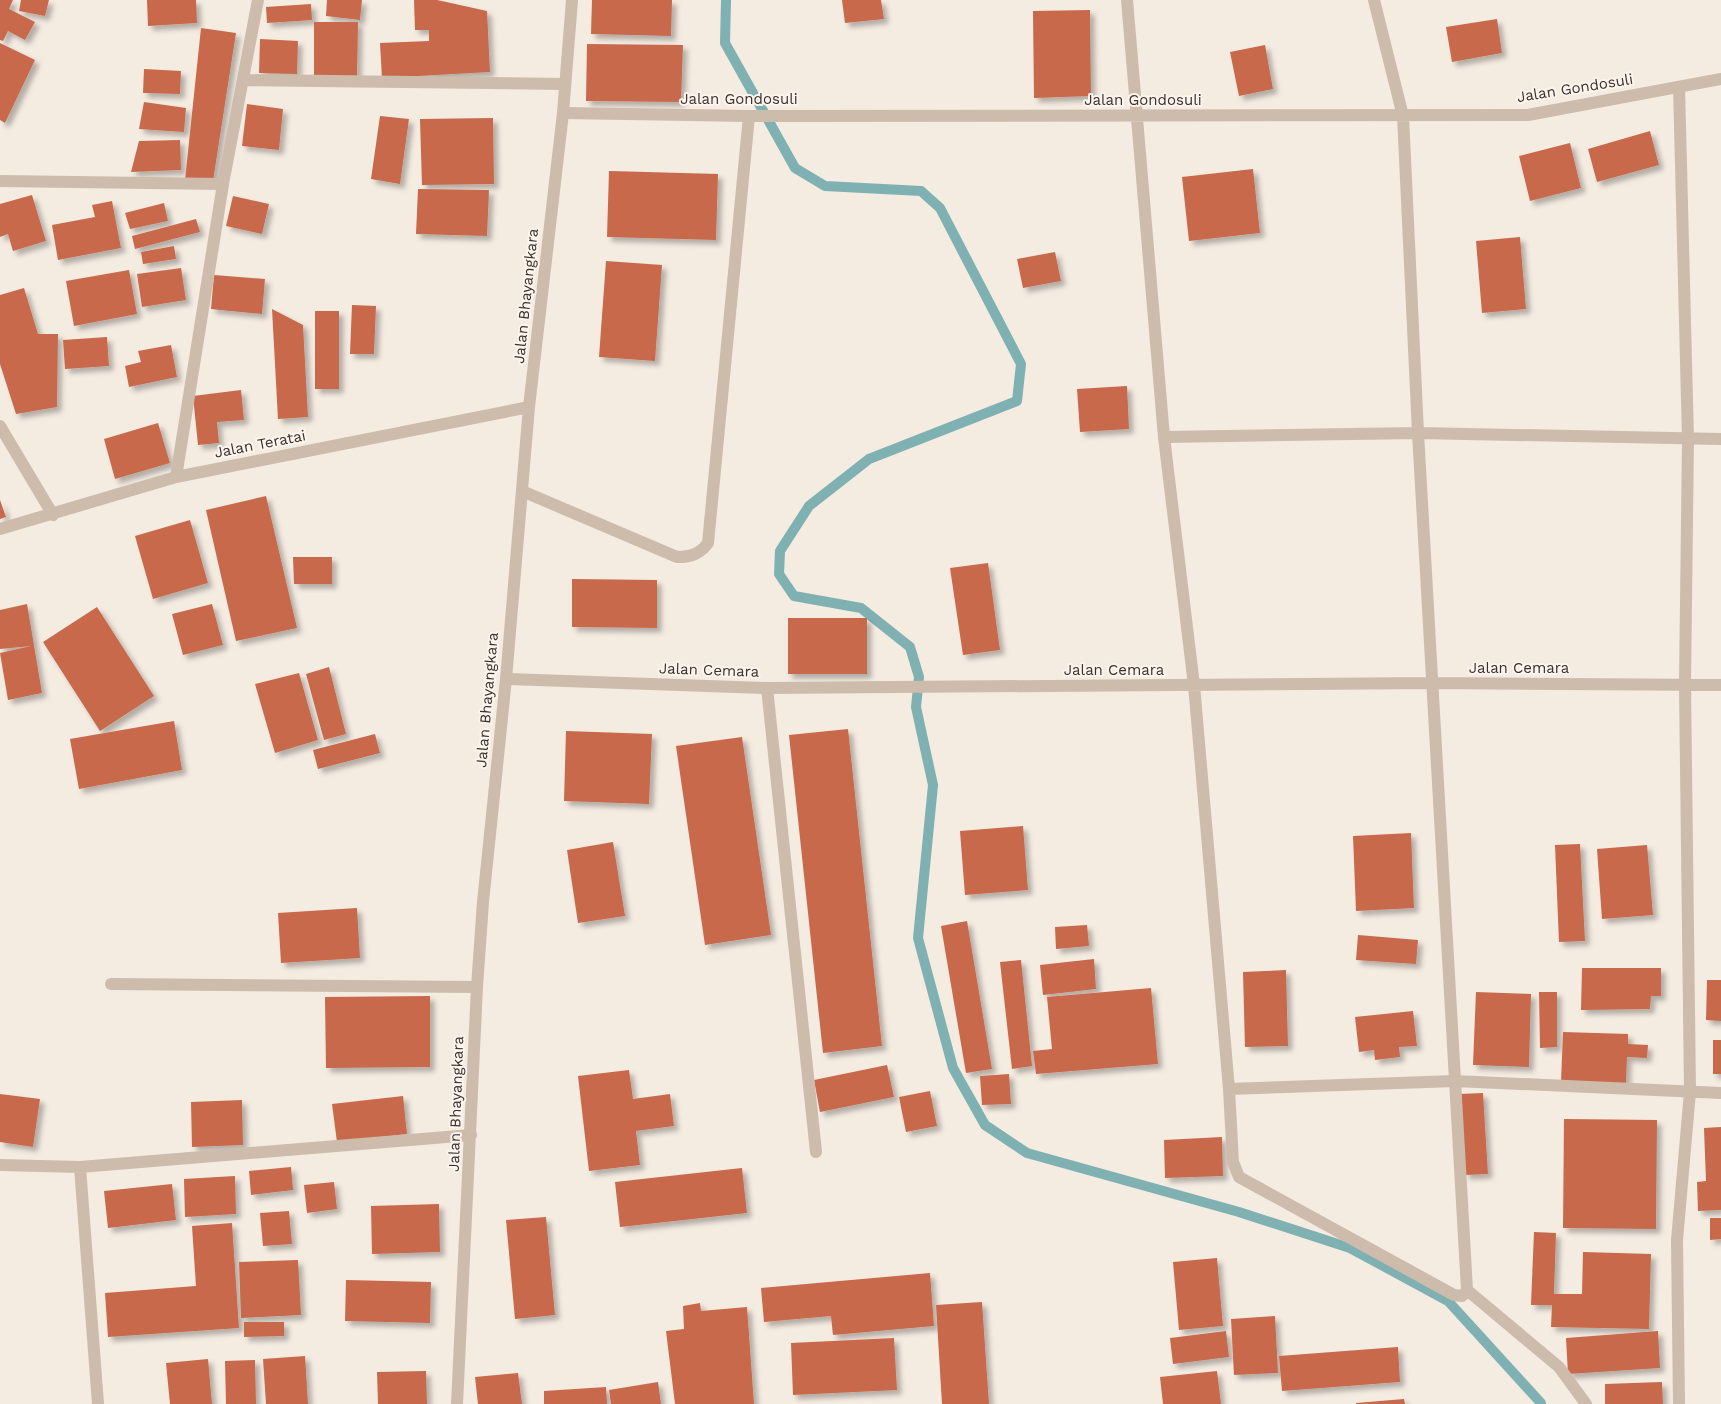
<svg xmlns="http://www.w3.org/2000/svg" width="1721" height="1404" font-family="'Work Sans',sans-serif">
<defs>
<filter id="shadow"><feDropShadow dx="4.5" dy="4.5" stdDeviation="2.5" flood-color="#0004"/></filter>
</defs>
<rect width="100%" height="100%" fill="#f4ebe1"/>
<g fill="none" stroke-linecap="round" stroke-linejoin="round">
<path stroke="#7fb0b2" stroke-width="10" d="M726,0l-1,43 70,125 30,18 96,5 19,17 81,156 -4,37 -148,58 -60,47 -29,45 -1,23 15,22 67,12 49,39 9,30 -3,30 17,78 -15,153 35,130 32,57 42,28 212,59 111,36 98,53 93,102"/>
</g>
<path fill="#c8694b" filter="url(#shadow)" d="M0,0h13l-4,9 26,13 -10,18 -17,-9 -5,10 -3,-1z
M21,0h28l-4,16 -26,-5z
M147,0h49l1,23 -49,3z
M327,0h35l-2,20 -34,-4z
M414,0h23l50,11 3,61 -108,6 -2,-35 49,-2v-11h-14z
M592,0h80l-1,36 -80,-2z
M842,0h39l3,19 -39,4z
M311,4l1,16 -45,3 -1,-16z
M1090,10l1,86 -57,2 -1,-87z
M1497,19l5,34 -50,9 -6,-35z
M314,22h44l-1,57 -43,-1z
M201,28l35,5 -23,148 -28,-1z
M260,39l38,2 -1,33 -38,-1z
M0,43l35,17 -30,63 -5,-3z
M587,44l96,1 -2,57 -95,-1z
M1265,45l8,44 -34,7 -9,-44z
M144,69l37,2 -1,23 -37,-1z
M144,102l42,6 -2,24 -45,-3z
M247,104l36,5 -4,41 -37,-4z
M380,116l29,3 -9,65 -29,-5z
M493,118l1,66 -72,1 -2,-66z
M1650,131l9,34 -62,17 -9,-33z
M180,140l1,30 -50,2 8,-31z
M1570,143l11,45 -51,13 -11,-45z
M1253,169l7,64 -71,8 -7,-64z
M609,171l109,3 -2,66 -109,-3z
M418,189l71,1 -2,46 -71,-2z
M32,195l14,46 -33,10 -5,-17 -8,3v-33z
M233,196l36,8 -7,30 -36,-8z
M112,201l9,47 -63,12 -6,-35 43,-8 -3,-12z
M164,203l4,18 -38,8 -5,-16z
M196,219l4,13 -65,17 -3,-13z
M1520,237l6,72 -44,4 -6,-72z
M174,246l2,13 -33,5 -2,-12z
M1055,252l6,29 -38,7 -6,-29z
M606,261l56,4 -7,96 -56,-4z
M181,268l5,32 -44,7 -5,-33z
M129,270l8,44 -63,12 -8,-45z
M214,275l51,4 -3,35 -51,-5z
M24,288l14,46h20l-1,73 -41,7 -16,-50v-69z
M352,305l24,1 -2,48h-24z
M272,309l31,16 5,92 -30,2z
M315,311h24v78h-24z
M107,337l2,29 -44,3 -2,-29z
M171,345l6,32 -48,10 -4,-21 16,-4 -3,-11z
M1127,386l2,43 -49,3 -3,-43z
M241,390l3,30 -27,2 2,21 -21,2 -5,-49z
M158,423l12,40 -55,16 -11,-40z
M266,496l31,132 -61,13 -30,-131z
M0,500l6,17 -6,2z
M190,520l18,63 -55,16 -18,-63z
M293,557h39v27h-38z
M988,563l12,87 -37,5 -13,-87z
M572,579l85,1v48l-85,-1z
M27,604l15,89 -34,7 -8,-47 31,-7 -31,3v-39z
M212,604l11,41 -40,10 -11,-41z
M97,607l57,89 -54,35 -57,-89z
M788,618h79v56h-79z
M329,667l17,67 -22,6 -18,-66z
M299,673l19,67 -43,13 -20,-69z
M174,721l8,49 -103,19 -9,-50z
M848,729l34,317 -59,7 -34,-318z
M566,731l86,3 -3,70 -85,-3z
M375,734l5,19 -62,16 -5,-19z
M742,737l29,198 -66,10 -29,-199z
M1023,826l5,64 -63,5 -5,-64z
M1411,833l3,75 -58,3 -3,-75z
M613,842l12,74 -47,7 -11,-73z
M1580,844l5,97 -26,1 -4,-97z
M1647,845l6,70 -51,4 -5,-70z
M357,908l3,50 -79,5 -3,-50z
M967,921l25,148 -26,4 -25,-147z
M1087,925l2,21 -33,3 -1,-22z
M1358,935l60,5 -2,24 -60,-4z
M1094,959l2,30 -53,6 -3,-30z
M1021,960l11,106 -20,3 -12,-107z
M1582,968h79v28h-10l-1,13 -69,1z
M1286,970l2,76 -43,1 -2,-75z
M1707,980h14v41l-15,-1z
M1151,988l7,76 -122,10 -3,-23 19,-2 -5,-52z
M1476,992l55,2 -2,73 -56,-2z
M1539,992h18v55l-17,1z
M430,996v71l-104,1 -1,-71z
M1413,1011l4,35 -18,1 1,10 -25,3 -1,-10 -15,2 -4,-35z
M1563,1032l65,2v10l20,1 -1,13 -20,-1 -1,27 -65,-2z
M1713,1040h8v34h-8z
M887,1065l7,32 -74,15 -6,-32z
M629,1070l4,29 37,-5 4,32 -38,5 4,34 -51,6 -11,-95z
M1009,1074l2,30 -29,1 -2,-29z
M930,1091l7,35 -31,6 -7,-35z
M1483,1093l5,81 -23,1 -5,-81z
M0,1094l40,5 -7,48 -33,-5z
M403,1096l4,38 -70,8 -5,-38z
M242,1100l1,45 -51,2 -1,-45z
M1564,1119l93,1 -1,109 -93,-1z
M1721,1127v83l-23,1 -1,-29 9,-1 -2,-53z
M1222,1137l1,39 -58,2 -1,-38z
M291,1167l2,23 -42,5 -2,-24z
M742,1168l5,45 -127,14 -5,-45z
M235,1176l1,38 -51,3 -1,-38z
M334,1182l3,27 -30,4 -3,-28z
M172,1184l4,36 -68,8 -4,-37z
M439,1204l1,48 -68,2 -1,-48z
M289,1211l3,33 -29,2 -3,-33z
M546,1217l9,98 -40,4 -9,-99z
M1710,1218h11v21l-11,1z
M232,1223l7,105 -131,9 -3,-44 91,-7 -4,-60z
M1534,1232l22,1 -2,61h28l1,-42 68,2 -2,75 -98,-2 1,-22h-21z
M1217,1258l6,68 -44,4 -6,-68z
M298,1260l3,55 -60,3 -2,-56z
M930,1273l4,53 -101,9 -2,-19 -67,6 -3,-34z
M346,1280l85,2 -1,41 -85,-2z
M982,1302l7,102h-47l-6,-99z
M700,1303l1,8 46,-4 7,97h-79l-9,-73 18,-2 -1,-23z
M1275,1316l3,57 -44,2 -3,-56z
M244,1322h40v14l-40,1z
M1226,1331l3,26 -56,7 -3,-26z
M1658,1331l2,37 -92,6 -2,-36z
M894,1338l3,52 -104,5 -2,-52z
M1398,1347l2,35 -118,9 -3,-35z
M305,1356l3,48h-42l-3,-45z
M208,1359l4,45h-42l-4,-41z
M255,1360l1,44h-30l-1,-43z
M426,1371l1,33h-49l-1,-32z
M1217,1371l4,33h-58l-3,-27z
M518,1373l4,31h-44l-3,-27z
M658,1382l3,22h-50l-2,-14z
M1662,1382l1,22h-58v-20z
M606,1387l1,17h-63v-13z
M1404,1399l1,5h-49v-1z"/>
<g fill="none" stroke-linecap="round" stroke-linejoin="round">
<path stroke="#cdbbac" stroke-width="12" d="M1127,0l37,437
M1374,0l29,116 15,317 49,857 92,77 27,37
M244,80l321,4
M563,113l186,3 779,-1 193,-36
M0,181l223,3
M0,426l53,89
M1721,439l-303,-6 -254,4 30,248 35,404 226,-8 266,12
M176,477l47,-293 35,-184
M522,491l155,66c14,0 23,-3 31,-14l41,-427
M506,679l261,9 665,-5 289,2
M767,688l49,464
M111,984l366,3
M1229,1089l4,73 6,15 215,118 8,1 5,-6
M0,1165l80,2 391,-32
M80,1167l18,237
M1679,1404l-2,-164 13,-148 -5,-407 3,-246 -9,-352"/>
<path stroke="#cdbbac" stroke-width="12" d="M0,529l176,-52 353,-70
M457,1404l20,-417 6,-85 23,-223 23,-272 34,-294 9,-113"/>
</g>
<g text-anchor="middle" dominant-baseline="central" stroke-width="4" stroke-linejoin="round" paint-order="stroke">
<g font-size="15" fill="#3b302b" stroke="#fbf5ee">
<text transform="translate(1575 88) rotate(-9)">Jalan Gondosuli</text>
<text x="739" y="99">Jalan Gondosuli</text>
<text x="1143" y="100">Jalan Gondosuli</text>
<text transform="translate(526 296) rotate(-84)">Jalan Bhayangkara</text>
<text transform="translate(260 444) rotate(-11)">Jalan Teratai</text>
<text x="1519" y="668">Jalan Cemara</text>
<text transform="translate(709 670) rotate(2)">Jalan Cemara</text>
<text x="1114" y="670">Jalan Cemara</text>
<text transform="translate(487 700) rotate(-85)">Jalan Bhayangkara</text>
<text transform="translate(456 1104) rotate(-88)">Jalan Bhayangkara</text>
</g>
</g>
</svg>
